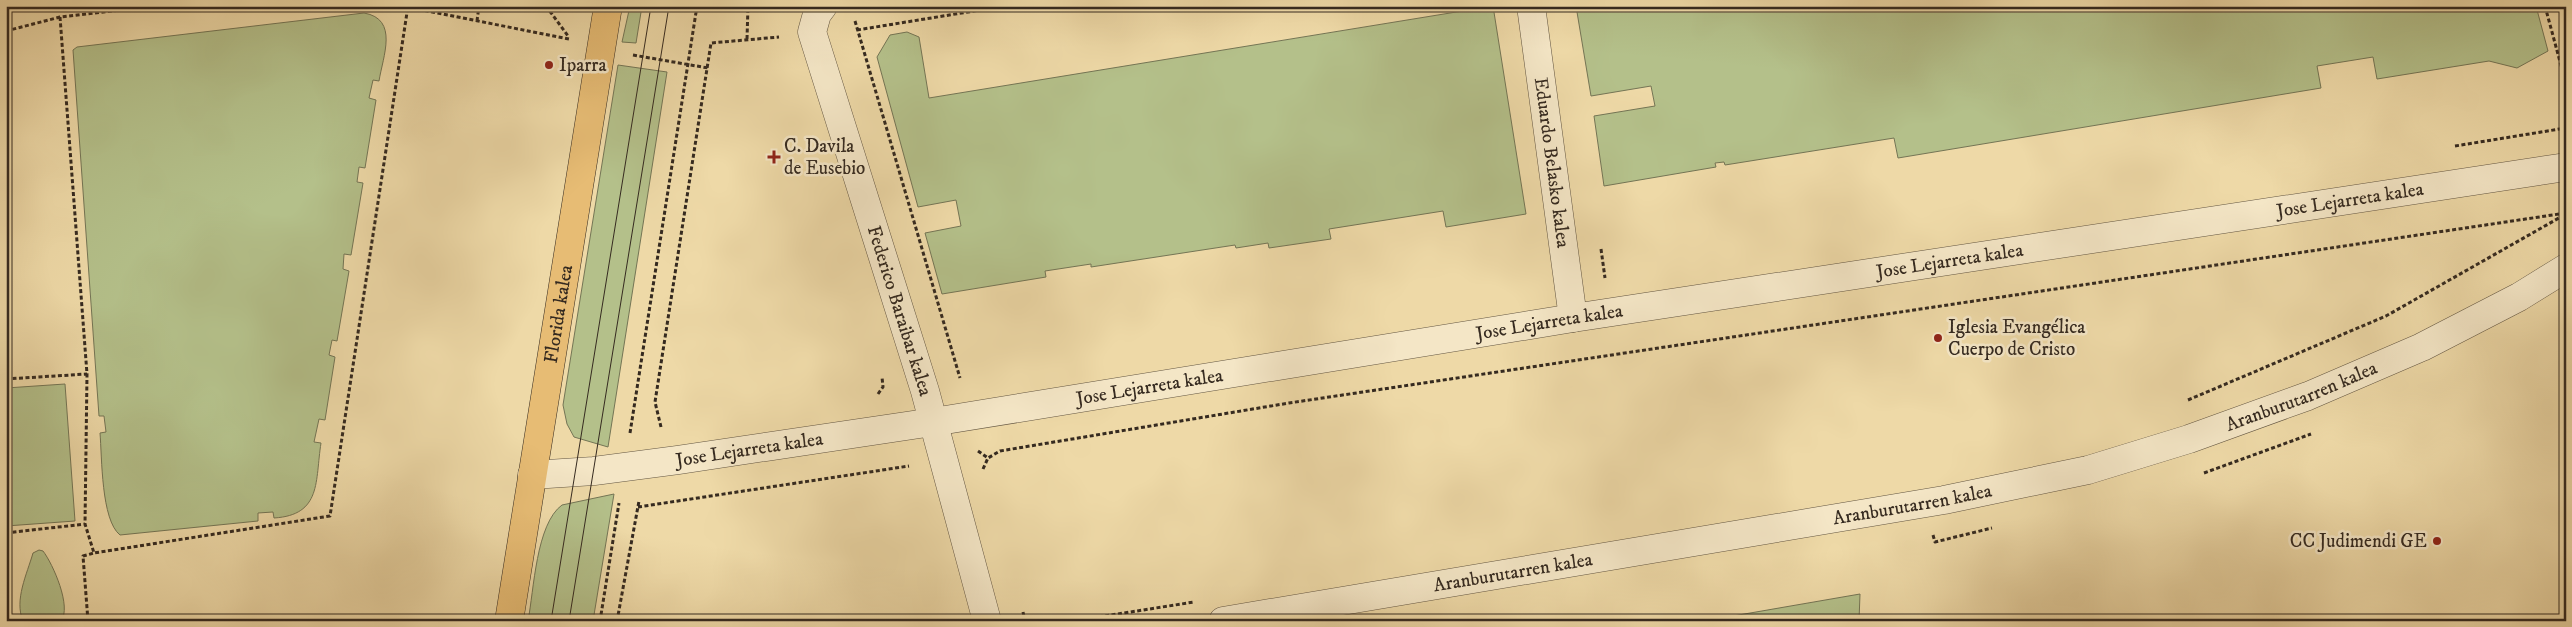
<svg xmlns="http://www.w3.org/2000/svg" width="2572" height="627" font-family="'IM FELL DW Pica',serif">
<rect width="100%" height="100%" fill="#eed9a7"/>
<filter id="stains"><feTurbulence type="fractalNoise" baseFrequency=".004" numOctaves="4"/><feColorMatrix values="0 0 0 0 .2 0 0 0 0 .09 0 0 0 0 .02 0 0 0 .5 -.17"/></filter>
<radialGradient id="worn" r=".72"><stop offset=".6" stop-color="#630" stop-opacity="0"/><stop offset="1" stop-color="#630" stop-opacity=".3"/></radialGradient>
<path fill="#b4c08a" stroke="#747555" d="M630,6h12l-6,37 -14,-1z
M1493,6l33,208 -80,13 -3,-16 -114,18 2,10 -62,9 -1,-5 -32,5 -1,-3 -144,22v-3l-46,7 1,6 -104,17 -17,-61 36,-7 -5,-26 -38,7 -41,-150 13,-22 17,-3 12,5 10,61z
M1576,6h960l12,45 -31,17 -28,-7 -112,18 -4,-22 -56,9 4,22 -423,70 -4,-20 -169,27 -1,-3 -9,1 1,4 -112,19 -10,-70 61,-10 -4,-20 -60,10z
M364,13c35,6 19,43 15,68l-6,-1 -4,18 7,2 -11,68 -6,-1 -2,15 6,1 -12,72 -7,-1 -1,15 6,2 -12,70 -5,-1 -3,15 6,2 -10,63 -6,-1 -5,23 7,1c-6,38 1,72 -47,75l-1,-6 -15,1v8l-138,14c-19,-15 -18,-78 -20,-102l6,-1 -2,-16h-5l-26,-366 4,-3z
M618,65l49,7 -59,375 -34,-10 -7,-13 -4,-19z
M65,384l10,137 -69,5v-138z
M614,494l-21,127h-65c6,-31 8,-97 34,-116z
M39,550l4,1c10,13 29,56 18,70h-38c-9,-21 4,-47 10,-68z
M1860,594l-1,27h-155z"/>
<g fill="none" stroke-linecap="round" stroke-linejoin="round">
<g stroke="#635642" stroke-width="29">
<g id="minor">
<path id="s1" d="M823,6l-6,8 -5,18 113,359 62,230"/>
<path id="s2" d="M1531,6l42,312"/>
<path id="s3" d="M532,475l62,-4 84,-11 255,-38 640,-104 993,-151"/>
<path id="s4" d="M1223,621l721,-121 144,-30 101,-31 119,-43 114,-49 97,-50 47,-29"/>
</g>
</g>
<g stroke="#352a20" stroke-width="29">
<g id="major">
<path id="s5" d="M509,621l99,-615"/>
</g>
</g>
<path stroke="#352a20" stroke-width="3" stroke-dasharray="4 2.5" stroke-linecap="butt" d="M276,6l20,4 111,-3 162,32
M546,6l22,30
M2545,6l21,78
M60,17l27,357 -2,150 9,29 236,-37 78,-510
M477,21l2,-15
M855,21l105,357
M857,30l148,-24
M6,31l54,-14 94,-11
M747,39l1,-33
M633,55l75,13
M2455,146l111,-18
M1601,249l4,29
M6,379l81,-5
M878,394l5,-7 -1,-10
M2188,400l198,-84 180,-102
M661,427l-6,-25 56,-359 68,-6
M630,433l67,-427
M978,451l10,7 12,-7 289,-48 1277,-190
M983,469l5,-11
M2204,473l107,-39
M638,507l271,-41
M6,533l79,-9
M1933,535l2,7 57,-14
M1023,612l2,9
M88,621l-5,-65 11,-3
M600,621l19,-118
M617,621l22,-120
M1073,621l121,-19"/>
<use href="#minor" stroke="#f4e6c6" stroke-width="28"/>
<use href="#major" stroke="#e7bc74" stroke-width="28"/>
<path stroke="#352a20" stroke-width="1" d="M551,621l100,-615
M569,621l100,-615"/>
</g>
<g fill="#8f2418" stroke="#f4e6c6" stroke-width="2">
<circle cx="549" cy="65" r="5"/>
<path d="M771.5 149.5h5v5h5v5h-5v5h-5v-5h-5v-5h5z"/>
<circle cx="1938" cy="338" r="5"/>
<circle cx="2437" cy="541" r="5"/>
</g>
<g text-anchor="middle" dominant-baseline="central" stroke-width="5" stroke-linejoin="round" paint-order="stroke">
<g font-size="19" fill="#352a20" stroke="#f4e6c6" text-anchor="start">
<text x="559" y="65">Iparra</text>
<text x="784" y="146">C. Davila<tspan x="784" dy="22">de Eusebio</tspan></text>
<text x="1948" y="327">Iglesia Evangélica<tspan x="1948" dy="22">Cuerpo de Cristo</tspan></text>
<text x="2427" y="541" text-anchor="end">CC Judimendi GE</text>
</g>
<g font-size="19" fill="#352a20" stroke="#f4e6c6">
<text stroke="none"><textPath href="#s2" startOffset="158">Eduardo Belasko kalea</textPath></text>
<text stroke="none"><textPath href="#s3" startOffset="1839">Jose Lejarreta kalea</textPath></text>
<text stroke="none"><textPath href="#s3" startOffset="1434">Jose Lejarreta kalea</textPath></text>
<text stroke="none"><textPath href="#s1" startOffset="321">Federico Baraibar kalea</textPath></text>
<text stroke="none"><textPath href="#s5" startOffset="311">Florida kalea</textPath></text>
<text stroke="none"><textPath href="#s3" startOffset="1029">Jose Lejarreta kalea</textPath></text>
<text stroke="none"><textPath href="#s3" startOffset="624">Jose Lejarreta kalea</textPath></text>
<text stroke="none"><textPath href="#s4" startOffset="1104">Aranburutarren kalea</textPath></text>
<text stroke="none"><textPath href="#s3" startOffset="219">Jose Lejarreta kalea</textPath></text>
<text stroke="none"><textPath href="#s4" startOffset="699">Aranburutarren kalea</textPath></text>
<text stroke="none"><textPath href="#s4" startOffset="294">Aranburutarren kalea</textPath></text>
</g>
</g>
<rect width="2572" height="627" fill="none" stroke="#eed9a7" stroke-width="25"/>
<rect x="8" y="8" width="2557" height="612" fill="none" stroke="#352a20" stroke-width="2.5"/>
<rect x="12" y="12" width="2547" height="602" fill="none" stroke="#352a20"/>
<rect width="100%" height="100%" filter="url(#stains)"/>
<rect width="100%" height="100%" fill="url(#worn)"/>
</svg>
